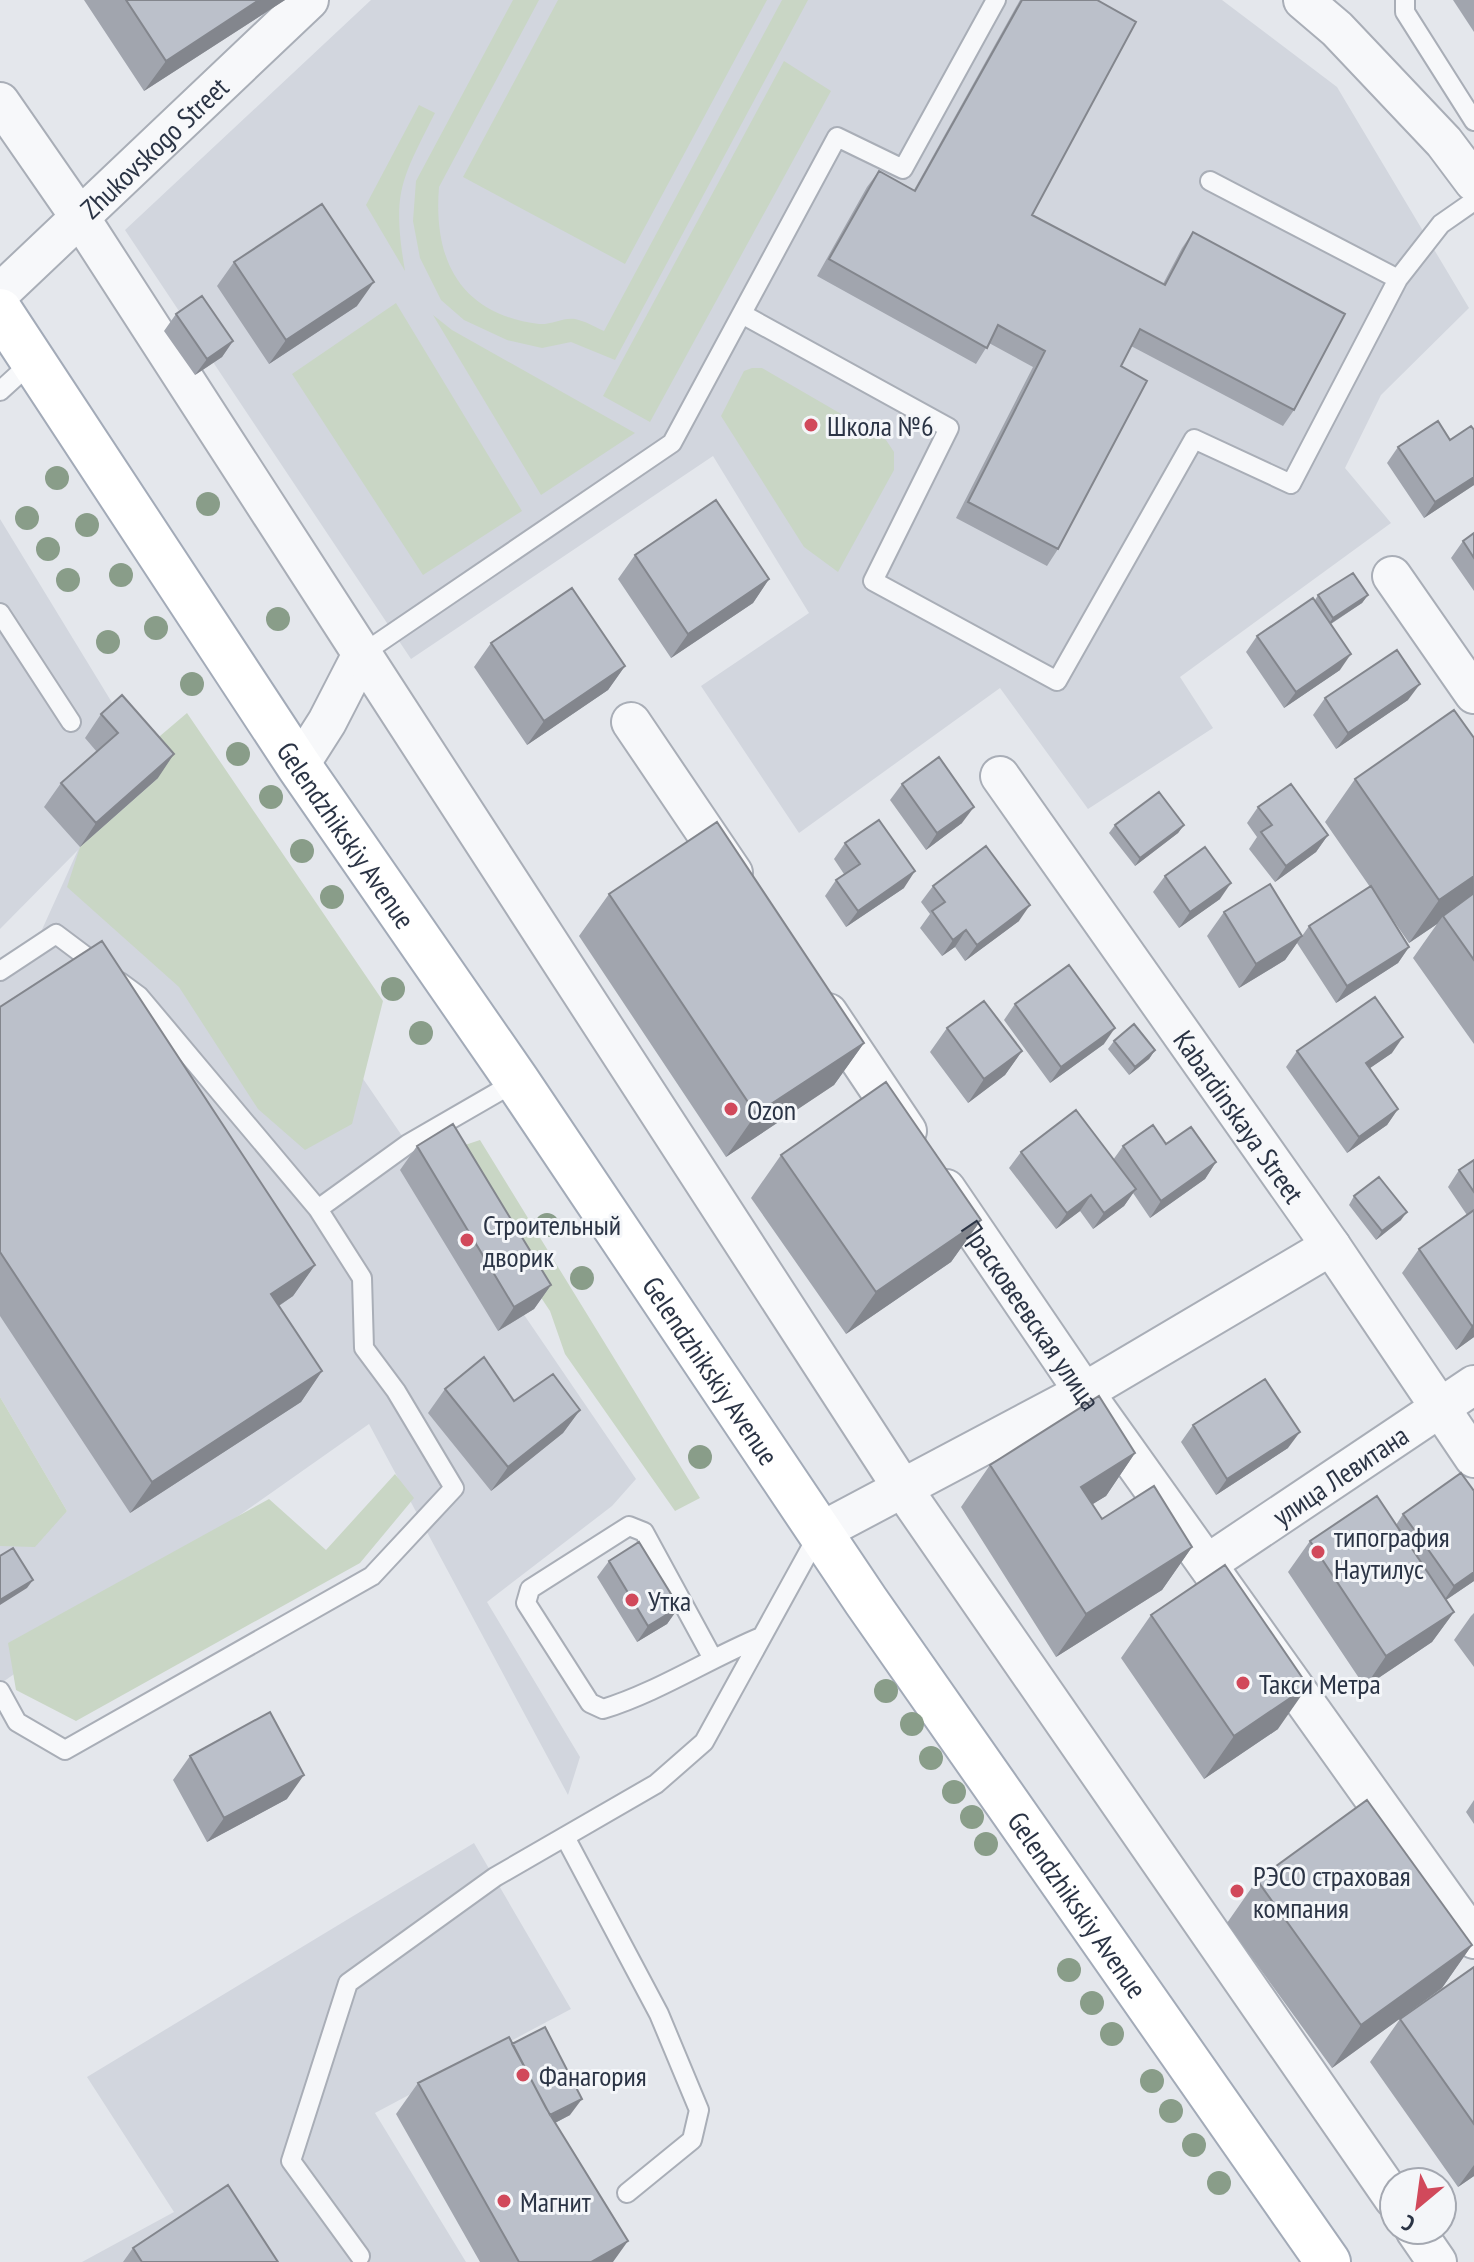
<svg xmlns="http://www.w3.org/2000/svg" width="1474" height="2262" font-family="'PT Sans Narrow',sans-serif">
<rect width="100%" height="100%" fill="#e4e7ec"/>
<path fill="#d2d6de" d="M371,0h851l115,87 132,221 -88,87 -36,73 46,55 -211,154 33,51 -125,81 -88,-121 -201,145 -98,-147 108,-73 -96,-157 -302,203 -286,-429z
M0,519l158,259 478,701 -24,27 -125,96 93,155 -12,38 -199,-371 -369,260v-142l67,-31 -67,-114v-418l31,-25 47,-104 -78,79z
M474,1843l97,166 -196,104 91,149h-384l92,-50 -87,-135z"/>
<path fill="#c9d6c5" d="M513,0h26l-100,187c-6,73 21,127 100,137 12,1 25,-7 36,-5 10,2 20,8 29,12l178,-331h26l-193,360 -44,-18 -29,6 -35,-8 -43,-20 -23,-20 -21,-42 -7,-37 3,-40z
M558,0h209l-142,264 -162,-87z
M784,61l47,30 -181,331 -47,-26z
M419,105l16,8c-35,69 -43,80 -30,158l-39,-66z
M396,303l126,208 -99,64 -131,-201z
M433,315l19,15 183,103 -94,62z
M752,368h10l124,72 8,12v18l-56,102 -34,-25 -83,-131 23,-45z
M187,713l196,288 -31,123 -47,26 -47,-41 -79,-122 -112,-100 13,-40 78,-69 2,-42z
M480,1140l220,358 -25,13 -110,-157 -15,-43 -106,-159z
M0,1397l67,114 -32,36 -35,-1z
M395,1474l19,24 -54,65 -284,158 -60,-31 -8,-47 261,-144 57,51z"/>
<g fill="none" stroke-linecap="round" stroke-linejoin="round">
<g stroke="#a9aeb7" stroke-width="22">
<path id="lane" d="M1405,0v12l69,109
M1398,279l43,-55 33,-23
M742,314l207,114 -76,153 184,100 137,-242 97,45 107,-205 -188,-98
M0,391l33,-30
M0,613l71,109
M362,654l310,-211 165,-306 66,32 93,-169
M0,971l56,-37 44,33
M120,982l19,14 179,213
M712,1657l-68,-125 -15,-6 -99,63 -4,14 64,100 13,6c55,-17 105,-50 158,-72
M0,1691l17,31 48,28 307,-174 82,-88 -58,-97 -32,-43 -2,-70 -44,-69 90,-65 109,-63
M565,1837l94,177 40,96 -7,30 -65,53
M360,2256l-69,-95 57,-178 147,-106 161,-93 48,-42 114,-207"/>
</g>
<g stroke="#a9aeb7" stroke-width="42">
<g id="street">
<path d="M1303,0l34,29 107,113 30,40"/>
<path d="M0,102l79,114 283,438 -35,68 -28,44"/>
<path id="s1" d="M0,293l309,-293"/>
<path d="M1392,576l82,118"/>
<path d="M362,654l541,835 491,710"/>
<path d="M631,722l102,151"/>
<path id="s2" d="M1000,776l331,470 143,212"/>
<path d="M828,1013l79,118"/>
<path id="s3" d="M946,1189l138,203 390,547"/>
<path d="M820,1532l264,-140 247,-146"/>
<path id="s4" d="M1207,1564l267,-179"/>
<path d="M1415,2230l22,32"/>
</g>
</g>
<g stroke="#a3abb8" stroke-width="48">
<g id="primary">
<path id="s5" d="M0,311l299,455 218,315 349,520 462,661"/>
</g>
</g>
<use href="#lane" stroke="#f7f8fa" stroke-width="18"/>
<use href="#street" stroke="#f7f8fa" stroke-width="38"/>
<use href="#primary" stroke="#fff" stroke-width="44"/>
</g>
<g fill="#899d89">
<circle cx="57" cy="478" r="12"/>
<circle cx="208" cy="504" r="12"/>
<circle cx="27" cy="518" r="12"/>
<circle cx="87" cy="525" r="12"/>
<circle cx="48" cy="549" r="12"/>
<circle cx="121" cy="575" r="12"/>
<circle cx="68" cy="580" r="12"/>
<circle cx="278" cy="619" r="12"/>
<circle cx="156" cy="628" r="12"/>
<circle cx="108" cy="642" r="12"/>
<circle cx="192" cy="684" r="12"/>
<circle cx="238" cy="754" r="12"/>
<circle cx="271" cy="797" r="12"/>
<circle cx="302" cy="851" r="12"/>
<circle cx="332" cy="897" r="12"/>
<circle cx="393" cy="989" r="12"/>
<circle cx="421" cy="1033" r="12"/>
<circle cx="547" cy="1225" r="12"/>
<circle cx="582" cy="1278" r="12"/>
<circle cx="700" cy="1457" r="12"/>
<circle cx="886" cy="1691" r="12"/>
<circle cx="912" cy="1724" r="12"/>
<circle cx="931" cy="1758" r="12"/>
<circle cx="954" cy="1792" r="12"/>
<circle cx="972" cy="1817" r="12"/>
<circle cx="986" cy="1844" r="12"/>
<circle cx="1069" cy="1970" r="12"/>
<circle cx="1092" cy="2003" r="12"/>
<circle cx="1112" cy="2034" r="12"/>
<circle cx="1152" cy="2081" r="12"/>
<circle cx="1171" cy="2111" r="12"/>
<circle cx="1194" cy="2145" r="12"/>
<circle cx="1219" cy="2183" r="12"/>
</g>
<path fill="#a1a5ae" d="M84,0h201l-141,91z
M1020,0h77l-65,215 131,69 19,-36 11,-16 101,178 -11,16 -152,-80 -10,20 -63,183 -11,17 -91,-48 77,-151 -44,-24 -13,21 -159,-88 50,-89 12,-16 35,19z
M1453,0h21v32z
M234,262l123,44 -88,58 -52,-78z
M176,314l57,27 -11,16 -27,18 -31,-44z
M1398,447l76,38 -50,33 -37,-55z
M1474,533v58l-23,-33 12,-17z
M635,555l134,24 -16,24 -82,55 -53,-79z
M1318,595h50l-6,8 -31,21 9,46 -56,38 -38,-56 11,-16 58,-36z
M491,643l134,23 -17,24 -81,55 -53,-78z
M1325,698l83,2 -72,49 -23,-34z
M101,714l57,64 -78,69 -36,-40 17,-24 36,-31 -12,-14z
M1474,738v306l-61,-86 24,-34 -28,19 -27,-39 27,43 -11,16 -62,40 -39,-60 -12,17 -46,28 -32,-52 17,-24 78,24 7,-10 61,-39 -45,-65 30,-43z
M902,784l60,39 -36,27 -36,-50z
M1258,807l70,28 -12,17 -41,30 -26,-33 8,-12 -10,-14z
M1115,825h69l-6,8 -43,33 -26,-33z
M845,843l59,45 -58,39 -21,-31 11,-16 8,-6 -10,-15z
M1165,876l55,23 -41,29 -26,-36z
M933,886l86,35 -54,40 -10,-14 -13,9 -22,-28 10,-14 -9,-12z
M609,894l255,149 -30,42 -108,72 -147,-221z
M1015,1004l89,40 -54,39 -46,-63z
M0,1007l315,258 -22,31 -14,10 43,65 -21,31 -171,111 -130,-197z
M947,1028l75,23 -17,24 -37,28 -38,-51z
M1114,1041l41,9 -6,9 -20,16 -21,-26z
M1297,1051l95,2 -22,15 28,41 -11,16 -40,28 -61,-86z
M1166,1144l50,18 -11,17 -55,39 -17,-25 -9,13 -31,23 -13,-18 -24,18 -47,-61 12,-16 92,8 10,-14z
M417,1146l134,139 -17,24 -36,22 -98,-161z
M781,1155l200,65 -30,42 -105,72 -95,-136z
M1474,1160v177l-18,13 -54,-77 17,-24 48,-34 -19,-28 11,-17z
M1354,1196l47,24 -25,20 -27,-35z
M445,1389l69,12 66,9 -17,23 -72,58 -63,-78z
M1193,1425l95,23 -72,47 -35,-53z
M1135,1453l-29,43 -14,8 10,15 90,28 -30,43 -106,67 -95,-150 29,-42z
M1474,1491v90l-28,19 8,12 -22,30 -67,45 -77,-115 22,-31 86,-16 7,-11z
M609,1561l70,46 -12,17 -30,18 -40,-65z
M1474,1613v54l-20,-27 17,-24z
M1151,1615l127,114 -74,50 -83,-121z
M190,1756l97,43 -80,43 -34,-62z
M1474,1800v24l-8,-12z
M1257,1880l215,65 -30,43 -110,80 -105,-145z
M1474,1967v209l-16,11 -88,-125 30,-43z
M512,2044l58,71 -15,8 58,139h-133l-84,-148 22,-31z
M133,2248l145,14h-155z"/>
<path fill="#83868d" d="M259,0h26l-141,91 22,-30z
M374,282l-17,24 -88,58 17,-24z
M233,341l-11,16 -27,18 12,-16z
M1474,477v8l-50,33 11,-16z
M769,579l-16,24 -82,55 17,-24z
M1368,595l-6,8 -35,23 6,-8z
M1351,654l-11,16 -56,38 12,-16z
M625,666l-17,24 -81,55 17,-24z
M1420,684l-12,16 -72,49 12,-16z
M174,754l-16,24 -78,69 16,-24z
M974,807l-12,16 -36,27 11,-17z
M1184,825l-6,8 -43,33 5,-8z
M1328,835l-12,17 -41,30 11,-16z
M915,871l-11,17 -58,39 12,-16z
M1474,876v22l-31,18 -6,8 -28,19 30,-43z
M1231,883l-11,16 -41,29 11,-16z
M1030,905l-11,16 -54,40 12,-16z
M966,930l-11,17 -13,9 11,-16z
M1302,936l-17,24 -46,28 17,-24z
M1409,947l-11,16 -62,40 11,-17z
M1115,1028l-11,16 -54,39 11,-16z
M1403,1037l-11,16 -38,26 12,-16z
M864,1043l-30,42 -108,72 30,-43z
M1155,1050l-6,9 -20,16 6,-8z
M1022,1051l-17,24 -37,28 16,-24z
M1398,1109l-11,16 -40,28 12,-16z
M1216,1162l-11,17 -55,39 11,-17z
M1136,1189l-12,17 -31,23 11,-16z
M1091,1195l-11,16 -24,18 11,-16z
M1407,1212l-6,8 -25,20 6,-9z
M981,1220l-30,42 -105,72 30,-42z
M315,1265l-22,31 -43,29 21,-31z
M551,1285l-17,24 -36,22 16,-24z
M1474,1325v12l-18,13 16,-24z
M322,1371l-21,31 -171,111 22,-31z
M580,1410l-17,23 -72,58 17,-24z
M1300,1432l-12,16 -72,47 11,-16z
M1135,1453l-29,43 -55,34 30,-43z
M1192,1547l-30,43 -106,67 30,-43z
M1474,1572v9l-31,21 11,-16z
M33,1580l-6,8 -27,17v-5z
M679,1607l-12,17 -30,18 11,-16z
M1454,1612l-22,30 -67,45 21,-31z
M1308,1686l-30,43 -74,50 30,-43z
M304,1775l-17,24 -80,43 17,-24z
M1472,1945l-30,43 -110,80 29,-43z
M582,2099l-12,16 -46,24 12,-16z
M1474,2165v11l-16,11z
M628,2241l-15,21h-22z"/>
<path fill="#bbc0ca" stroke="#83868d" stroke-width="2" d="M126,0h133l-93,61z
M1022,0h75l39,22 -104,193 133,70 28,-53 152,82 -51,96 -154,-81 -19,37 26,15 -89,168 -90,-47 77,-151 -47,-26 -11,23 -158,-89 50,-88 36,20z
M322,204l52,78 -88,58 -52,-78z
M202,296l31,45 -26,18 -31,-45z
M1438,421l12,19 21,-14 3,4v47l-39,25 -37,-55z
M716,500l53,79 -81,55 -53,-79z
M1474,533v25l-11,-17z
M1353,573l15,22 -35,23 -15,-23z
M572,588l53,78 -81,55 -53,-78z
M1313,598l38,56 -55,38 -39,-56z
M1397,650l23,34 -72,49 -23,-35z
M122,695l52,59 -78,69 -35,-40 57,-50 -17,-19z
M1454,710l20,28v138l-35,24 -84,-121z
M939,757l35,50 -37,26 -35,-49z
M1291,784l37,51 -42,31 -25,-34 11,-7 -14,-18z
M1159,792l25,33 -44,33 -25,-33z
M879,820l36,51 -57,40 -22,-31 24,-16 -15,-21z
M717,822l147,221 -108,71 -147,-220z
M986,846l44,59 -53,40 -11,-15 -13,10 -21,-29 13,-9 -12,-16z
M1205,847l26,36 -41,29 -25,-36z
M1270,884l32,52 -46,28 -32,-52z
M1371,886l38,61 -62,39 -38,-60z
M1474,893v67l-31,-44z
M102,941l213,324 -44,29 51,77 -170,111 -152,-230v-245z
M1069,965l46,63 -54,39 -46,-63z
M1375,997l28,40 -37,26 32,46 -39,28 -62,-86z
M984,1001l38,50 -38,28 -37,-51z
M1134,1024l21,26 -20,17 -21,-26z
M886,1082l95,138 -105,72 -95,-137z
M1076,1110l60,79 -32,24 -13,-18 -24,18 -46,-61z
M453,1124l98,161 -37,22 -97,-161z
M1153,1125l13,19 25,-17 25,35 -55,39 -38,-55z
M1474,1160v32l-15,-22z
M1379,1177l28,35 -25,19 -28,-35z
M1474,1210v115l-2,1 -53,-77z
M484,1357l30,44 39,-27 27,36 -72,57 -63,-78z
M1265,1379l35,53 -73,47 -34,-54z
M1099,1396l36,57 -54,34 21,32 52,-33 38,61 -106,67 -96,-149z
M1461,1473l13,18v81l-20,14 -51,-72z
M1377,1496l77,116 -68,44 -76,-115z
M639,1542l40,65 -31,19 -39,-65z
M13,1548l20,32 -33,20v-44z
M1225,1565l83,121 -74,50 -83,-121z
M270,1712l34,63 -80,43 -34,-62z
M1367,1800l105,145 -111,80 -104,-145z
M1474,1967v157l-74,-105z
M545,2027l37,72 -32,16 -38,-71z
M509,2037l37,71 82,133 -37,21h-72l-101,-179z
M228,2185l50,77h-136l-9,-14z"/>
<g fill="#d1495b" stroke="#f4f6f9" stroke-width="3">
<circle cx="811" cy="425" r="8"/>
<circle cx="731" cy="1109" r="8"/>
<circle cx="467" cy="1240" r="8"/>
<circle cx="1318" cy="1552" r="8"/>
<circle cx="632" cy="1600" r="8"/>
<circle cx="1243" cy="1683" r="8"/>
<circle cx="1237" cy="1891" r="8"/>
<circle cx="523" cy="2075" r="8"/>
<circle cx="504" cy="2201" r="8"/>
</g>
<g text-anchor="middle" dominant-baseline="central" stroke-width="6" stroke-linejoin="round" paint-order="stroke">
<g font-size="28" fill="#2b3445" stroke="#f4f6f9">
<text stroke="none"><textPath href="#s1" startOffset="212">Zhukovskogo Street</textPath></text>
<text stroke="none"><textPath href="#s5" startOffset="628">Gelendzhikskiy Avenue</textPath></text>
<text stroke="none"><textPath href="#s2" startOffset="416">Kabardinskaya Street</textPath></text>
<text stroke="none"><textPath href="#s3" startOffset="152">Прасковеевская улица</textPath></text>
<text stroke="none"><textPath href="#s5" startOffset="1276">Gelendzhikskiy Avenue</textPath></text>
<text stroke="none"><textPath href="#s4" startOffset="160">улица Левитана</textPath></text>
<text stroke="none"><textPath href="#s5" startOffset="1924">Gelendzhikskiy Avenue</textPath></text>
</g>
<g font-size="28" fill="#2b3445" stroke="#f4f6f9" text-anchor="start">
<text x="827" y="425">Школа №6</text>
<text x="747" y="1109">Ozon</text>
<text x="483" y="1224">Строительный<tspan x="483" dy="32">дворик</tspan></text>
<text x="1334" y="1536">типография<tspan x="1334" dy="32">Наутилус</tspan></text>
<text x="648" y="1600">Утка</text>
<text x="1259" y="1683">Такси Метра</text>
<text x="1253" y="1875">РЭСО страховая<tspan x="1253" dy="32">компания</tspan></text>
<text x="539" y="2075">Фанагория</text>
<text x="520" y="2201">Магнит</text>
</g>
</g>
<g transform="translate(1418 2206) rotate(209)"><circle r="38" fill="#f4f6f9" stroke="#a4a8b1" stroke-width="2"/>
<path d="M0-6L14 30L0 20L-14 30Z" fill="#d1495b"/>
<text y="-12" font-size="22" font-weight="bold" text-anchor="middle" fill="#2b3445">С</text>
</g>
</svg>
